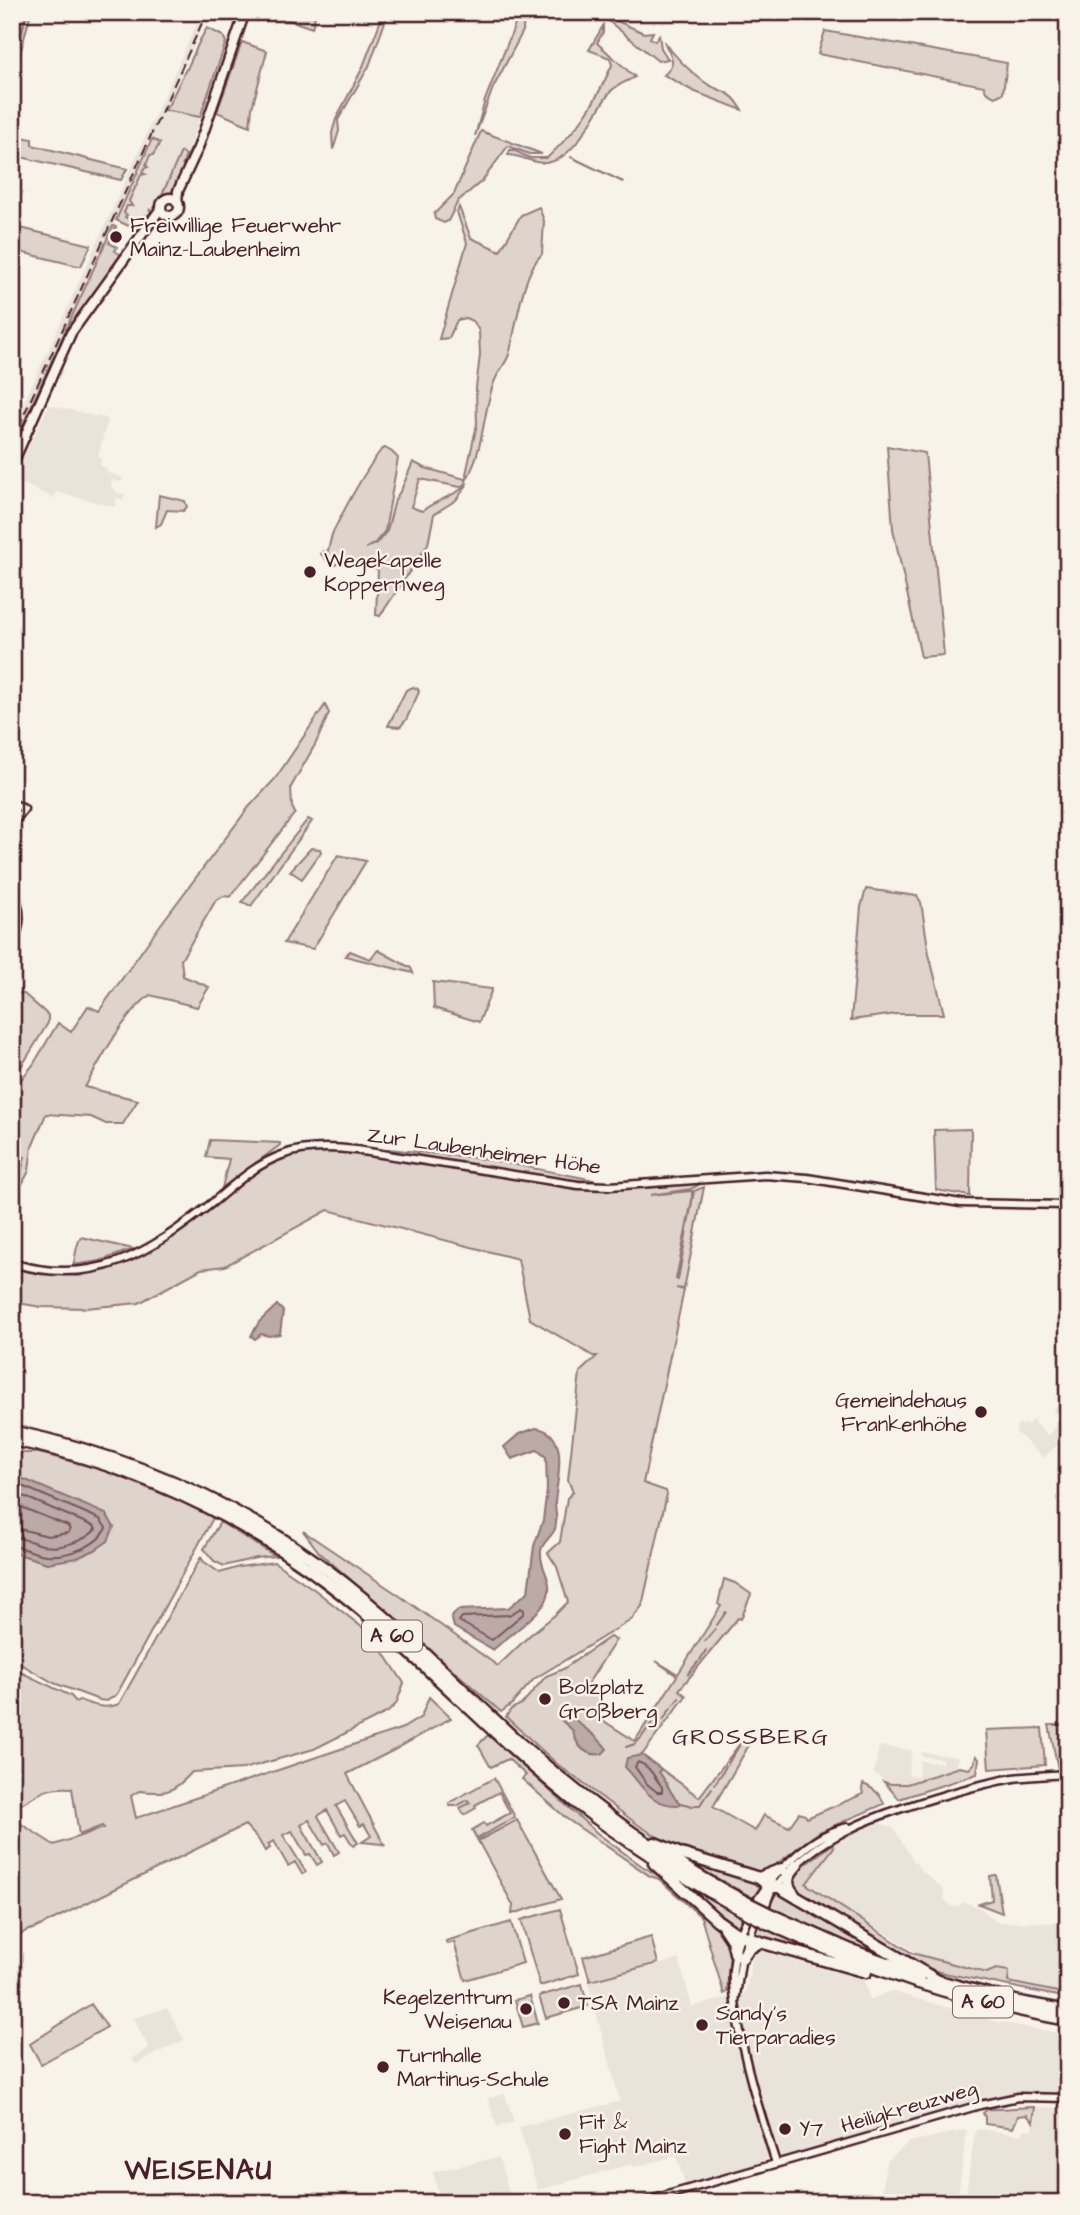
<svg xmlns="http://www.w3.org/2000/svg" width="1080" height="2215" font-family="'Architects Daughter',sans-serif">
<rect width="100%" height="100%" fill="#f7f3e8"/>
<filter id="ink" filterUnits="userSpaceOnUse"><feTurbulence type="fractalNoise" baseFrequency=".0143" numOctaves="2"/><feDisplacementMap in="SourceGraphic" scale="14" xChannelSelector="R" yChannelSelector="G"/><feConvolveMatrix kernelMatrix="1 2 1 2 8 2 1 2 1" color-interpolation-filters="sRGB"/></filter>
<g filter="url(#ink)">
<path fill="#eae3da" d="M202,12h7l-44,98 35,7 -11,32 -23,48 -27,38 -2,-2 1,-3 -23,-10 -103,227v-18z
M49,405l59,14 -10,37 3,2 -1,8 7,2 -1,4 17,6 -1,4 -10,-2 -1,7 6,5 8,2 -2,6 -6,-2 -2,9 -59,-15 -2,6 -42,-19z
M1056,1406h12v33l-9,3 -6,-3 5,5 -14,14 -28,-26v-4l3,-5 4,3 2,-2 2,2 6,-7 1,3 14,13 10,-11 -5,-16z
M879,1746l33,4 -4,25 10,1 2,-15 22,2v-4l-21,-3 1,-4 36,5 -2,12 -49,15 -16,1 -17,-12z
M879,1823l14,4 19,31 9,12 23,20v9l9,8 6,-1 5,-4 16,6 17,14 71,1v71l-126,-26 -137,-84 31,-41 20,-11z
M759,1950l105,30 6,20 20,-9 108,31 70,13v59l-43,-1 -24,3 -26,6 -193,56 -5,-2 -10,2 -2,3 -79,25 -10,-30 -42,11 -2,-3 -94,26 -19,-63 101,-26 -32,-118 91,-24 13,48 53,-14 8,-36z
M167,2008l17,32 -49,24 -3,-6 17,-10 -16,-30z
M505,2094l9,28 -17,5 -9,-29z
M1035,2107l33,1v95h-39l-2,-3 -61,-8 9,-60 3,-3 44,6 1,-6 9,1z
M967,2130l-10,73h-76l5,-41 23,-20z
M499,2157l13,46h-66l-9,-13 -4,-18z"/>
<path fill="#ded4cc" stroke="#947a7c" stroke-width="2" d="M12,12h19l-19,72z
M265,12h51l-4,16z
M384,12h2v7l-17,47 -31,54 1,11 -6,19 -1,-17 4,-14 26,-50z
M520,12h4l-1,19 -30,57 -18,48 10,-36z
M608,17l36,16 9,-1 -3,6 5,3 4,-6 2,13 7,11 -10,2 -51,-41z
M603,26v6l-6,11 38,34c-7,4 -18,8 -24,14 -17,21 -35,69 -65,72 -13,1 -25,-8 -38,-8l2,-5h3l17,8h17c34,-32 46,-51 65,-93l-2,-7 -21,-8z
M207,28l16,8 3,6 -26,75 -36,-7 4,-4 18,-37h1l13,-29z
M825,31l182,32 -4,30 -8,4 -9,-5 -2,-6 -166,-32z
M664,41c12,17 23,28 39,40 17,13 28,7 39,29l-49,-19 -29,-16c15,-14 6,-17 0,-34z
M242,42l25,9 -15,57 -2,18 -33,-14z
M481,131l61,23h-13l-21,-8 -26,35 -24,20 -10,20 -4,2 -9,-4 -1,-5 20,-20z
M12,135l20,4v6l95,24 -6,11 -109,-25z
M152,139l8,4 -7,12h-3l-4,10 2,2 -3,1 -3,5 3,1 -4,1 -12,26 3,5h-5l-3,7 3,2 -2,2 5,3 2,-2 2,2v3l3,2 2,-3 3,1 4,-5 -2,-2h3l4,-4 -2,-3 4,3 -14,19 -23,-11z
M191,149v4l-20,41 -5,4 -5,-1 20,-45 5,3 -4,11z
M459,207l12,31 29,13 21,-36 18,-8 5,14 -2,33c-20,19 -25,70 -32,97 -2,11 -13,21 -17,34 -10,30 -10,65 -26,94l-1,-5 11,-50 -1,-36 4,-33 -1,-24 -5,-9 -8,-4 -9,2 -8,18 -10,1 28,-96 -10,-31z
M12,226l79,19 -10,21h-3l-66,-16z
M113,226l3,1 -7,16 8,4 -2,4 9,6 -33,43 -79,160 1,-14z
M887,446l38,7 19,202 -23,2 -28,-128z
M385,448l7,4 6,6 -13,73 -10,12 -9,5 11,-5 10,-12 8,-31 7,-12 11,-26 12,6 40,11 2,4 -7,4 -40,-8 -9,28 11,4c14,-11 31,-14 45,-26l-11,15 -22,14 -6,30 -48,72 -4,-1 2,-46 -39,-6 -7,3 -11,-12 2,-3 4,2c3,-7 3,-14 6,-21 14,-28 29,-57 48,-82z
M159,495l26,6 2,6 -4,4 -16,-1 -6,14 -5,3z
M413,687l5,2 1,3 -13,28 -6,7 -12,-1 18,-36z
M325,705l4,8 -13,30 -25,44 1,20 3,6 -65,84 -6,-1 -8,4 -35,60 2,16 26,11 -12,20 -47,-12c-29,23 -46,60 -65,92l53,13 -15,24h-17l-15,-7 -45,-3 -14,33 -3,24 -9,17 -8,39v-21l13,-49 -9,-3 -4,13v-59l1,-2h5l3,-7 -8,-7v-3l20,-24 25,-42 13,9 17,-26 11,5 62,-87 88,-117 26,-28z
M308,819l4,2 -61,85 -9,-4z
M311,848l9,1 1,3 -19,27 -12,-8z
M338,855l28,6 -53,88 -29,-6z
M866,889l51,7 4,6 8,52 15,60h-47l-46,6 10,-113z
M378,950l33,18 2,5 -68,-17 5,-5 20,8z
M433,982l59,7 -13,33 -45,-14z
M18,993l6,1 24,21v8l-36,59v-76z
M971,1129l-1,67 -34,-6 -2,-60z
M210,1140l70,3v2l-58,43 7,-29 -23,-2z
M388,1149l98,10 103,20 13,4c-48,-5 -97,-12 -145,-20 -22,-3 -49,-4 -69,-14z
M320,1150h15l238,38 51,1 79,-9 1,2 -13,7 -41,6 42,-4v9l-16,79 2,1 16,-89 10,-4 -20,102 -8,-1 8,2 -41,193 23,8 1,3 -25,112 -11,14 -97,59 -22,25 -11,8 -182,-160 -16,-21 97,65 98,70 32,-31 25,-20 13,-13 -11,-35 -9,-14 12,-11 7,-44 6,-6 -5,-12 12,-108 17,-16h-4l-63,-37 -12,-60 -190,-49 -103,56 -24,3 -62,34 -53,5 -45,-1 -29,-5v-35l24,6 43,3 43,-13 23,-10 101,-76 33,-19z
M81,1237l52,12 -33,12 -27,4c3,-7 2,-19 8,-28z
M21,1453h18l64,17 97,39 13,9 -96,176 -10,7 -8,-1 -45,-17 -42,-24v-107l35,11 -32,-72 -3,5v-40z
M220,1522l55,34 -19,2 -32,8 -10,-5 -10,-12z
M201,1557l2,4 17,12 19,-6 35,-5 41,28 58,46 31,47 -8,21 -8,8 -74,37 -71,20 -51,3c-19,21 -26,22 -53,19l-8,5 5,22 267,-90 18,-11 8,-20 22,21 -57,32 -47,24 38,72 -3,-2 -20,-2 9,-6 -7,-12 -4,2 -15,-25 -9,5 22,37 -5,3 -8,-13 -4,2 -14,-25 -9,6 21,36 -5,3 -6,-12 -4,2 -15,-25 -8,5 21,37 -5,3 -7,-11 -4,1 -14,-24 -9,4 23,37 -4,2 -7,-12 -7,4 -14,-25 -6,3 2,4 -5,3 -7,-12 -13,-14 -209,103 -10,3 -14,9v-122l42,27 50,-17 -2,-2 -23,9 -7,-47c-27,-2 -32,6 -54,18l-6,-2v-136l59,28 5,6 3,-2c14,5 26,10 40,4z
M724,1579l11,4 16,11 -10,25 -3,-1 -59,72 7,6 -44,59 57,42 43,-56 7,4 -36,62 42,24 9,-16 25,12 10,-14 6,2 2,3 56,-24 -1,-5 1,-5c10,4 18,10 21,20l-65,28 -57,43 -88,-27 -37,-24 -80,-60 -51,-47 5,-8 11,-5 24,-28 17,-7 47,-32 6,3 -31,48 17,11 -9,15 42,27 42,-65 -21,-15 22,13 43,-68 -3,-2z
M1049,1725h19v43l-10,1z
M1042,1728l3,37 -56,4 -3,-39z
M488,1735l109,98 45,33 20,12 67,59 1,16 -3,39 -3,2 -23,-77 -42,-38 -9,-3 -83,-57 -45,-40 4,-4 -18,-16 -17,8 -1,-1 -12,-21z
M976,1756l3,3 -2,15 -78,25 -15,-17 7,2h16l52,-17 10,2 5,-5z
M494,1778l21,39 -38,22 -5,-9 12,-7 2,3 24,-13 -11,-21 -24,13 1,3 -12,7 -4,-7 10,-5 -2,-3 -11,6h-7l-1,-3z
M517,1820l44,79 -49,15 1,-9 -35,-64z
M833,1844l1,3 -28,37 106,69 75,20 9,-4 13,2 -1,11 60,12v4l-129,-26 -24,-9 -120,-71 -3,-15 3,-5z
M685,1859l70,20 6,8 -8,11 -68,-37z
M996,1875l6,38 -23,-9 13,-4 -2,-24z
M675,1878l68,39 -8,13z
M778,1892l126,72 -67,-26 -63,-28 -6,-5z
M560,1909l19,65 -39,12 -19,-66z
M511,1922l12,41 -58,17 -11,-38 -7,2 -1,-3z
M758,1925l78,35 -83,-25z
M651,1937l7,26 -68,18 -7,-24z
M582,1984l6,22 -42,12 -7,-22z
M530,1996l8,27 -15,4 -8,-27z
M91,2004l16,23 -66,37 -11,-20z
M1035,2107l-2,15 -6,-7 -9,1 -5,12 -28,-4v-7l-2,-4 5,-4c15,1 31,-2 47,-2z"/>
<path fill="#bcaaa7" stroke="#8e7275" stroke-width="2" d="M277,1305l6,6 -3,23 -11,2 -8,-2 -6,5 -4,-3 8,-14z
M536,1428c35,5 21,50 19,74 0,8 3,19 0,27 -3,8 -13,13 -14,22 -2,20 16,29 4,52 -8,13 -40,36 -52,47l-39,-23 -3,-11 7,-6 50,-2 20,-16 6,-46 9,-26 4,-30 -1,-33 -9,-7 -25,9 -8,-12 15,-13z
M21,1478l85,36 8,13 -6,14 -13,9 -18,8 -30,5 -35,-11v-56l3,-5v-10z
M565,1709c8,4 9,11 16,16 10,8 18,13 26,24l-5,5c-13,2 -22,-4 -27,-16 -3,-6 1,-5 -5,-10 -5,-5 -8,-5 -11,-12z
M642,1755l19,14 -2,3c9,11 11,23 21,31l-2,2c-29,1 -36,-21 -53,-38l2,-9z"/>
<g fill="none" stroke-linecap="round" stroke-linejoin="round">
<path stroke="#78575d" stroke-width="2" d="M12,1488l10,-2 78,33 6,9c-8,19 -41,29 -60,27 -12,-1 -22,-8 -34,-9
M12,1497l11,-1 70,30 3,3c-10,12 -36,20 -51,17 -11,-3 -21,-8 -33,-9
M12,1507h9l47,19 2,4 -2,3 -20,3 -36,-9
M521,1608l3,2 -1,4 -31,26 -33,-19 3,-4 47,-2z
M638,1762c12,4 16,15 24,25v5h-5l-10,-8 -12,-17z"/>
<path stroke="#8e7275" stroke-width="2" d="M12,70l15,-58
M571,157l52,25
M717,1625l9,-13
M705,1641l10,-12
M700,1660l6,-10
M688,1674l10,-12
M674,1705l5,-7
M663,1720l8,-12
M641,1738l12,-17
M626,1747l9,-3 5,-5
M734,1754l5,-8
M728,1764l5,-9
M721,1775l5,-9
M715,1784l5,-8
M706,1796l6,-8
M680,1803l13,3
M695,1805h5l5,-8"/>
<g stroke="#4a1f2b" stroke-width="11">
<path id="minor" d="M12,803l12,6 -12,16
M12,887c11,26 9,37 0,63
M12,1263c83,25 137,-10 200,-60 22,-18 42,-38 70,-48 23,-9 49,-8 74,-5l222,35 32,1 155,-11 42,3 154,25 107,2
M775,1889c37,-54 106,-75 166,-93 24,-7 48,-14 73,-18 18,-2 36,-3 54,-4
M735,2002l7,-46 15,-40
M776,2163c-17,-53 -34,-106 -41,-161 -1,-11 -3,-21 -2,-32 3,-37 22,-74 48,-100 18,-19 42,-38 67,-43
M640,2203l340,-98 38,-8 50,1"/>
</g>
<g stroke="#4a1f2b" stroke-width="13">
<path id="major" d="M161 207a9 9 0 1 1 18 0a9 9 0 1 1-18 0Z
M177,202l1,-11 20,-43 47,-136
M12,465l59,-132 90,-125"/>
</g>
<g stroke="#4a1f2b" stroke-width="15">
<path id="highway" d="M12,1431c116,25 223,70 318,141 69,52 129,116 193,174 68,60 141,113 221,155
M12,1440c134,26 258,90 360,179 71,61 135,129 208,187 50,39 105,72 160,103
M655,1843l26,11 78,24 9,7 11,2 161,95
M654,1863l63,57 17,12 26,10 106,30
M759,1878l23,-9
M794,1894c-10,-11 -6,-19 3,-29
M764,1904l5,-13 -1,-6
M772,1915l79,35 69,25
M767,1923c101,47 192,77 301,97
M724,1928l8,12 3,13
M742,1958l6,-9 12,-7
M935,1980l84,22 49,9"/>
</g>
<use href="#minor" stroke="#f7f3e8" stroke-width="6"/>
<use href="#major" stroke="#f7f3e8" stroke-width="8"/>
<use href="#highway" stroke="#f7f3e8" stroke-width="10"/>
<path stroke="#4a1f2b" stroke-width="2" stroke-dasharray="10 5" stroke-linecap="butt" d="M12,441l195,-429"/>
<g stroke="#4a1f2b" stroke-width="15" stroke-linecap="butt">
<path id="highway-bridge" d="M744,1901l28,14
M740,1909l27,14"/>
</g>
<use href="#highway-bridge" stroke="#f7f3e8" stroke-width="10"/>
</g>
</g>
<g fill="#4a1f2b" stroke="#f7f3e8" stroke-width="2.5">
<circle cx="116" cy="237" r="7"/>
<circle cx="310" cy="572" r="7"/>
<circle cx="981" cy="1412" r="7"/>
<circle cx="545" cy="1699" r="7"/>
<circle cx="564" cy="2003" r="7"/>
<circle cx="526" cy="2009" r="7"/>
<circle cx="702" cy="2025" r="7"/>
<circle cx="383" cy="2067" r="7"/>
<circle cx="785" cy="2129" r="7"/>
<circle cx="565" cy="2134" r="7"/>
</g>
<g text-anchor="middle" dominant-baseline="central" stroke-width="5" stroke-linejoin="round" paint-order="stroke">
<g fill="#f7f3e8" stroke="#7e5f64" stroke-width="2">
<rect x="362" y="1620.5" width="60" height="31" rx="5"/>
<rect x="953" y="1986.5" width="60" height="31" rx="5"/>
</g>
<g font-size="19" font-weight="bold" fill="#4a1f2b">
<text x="392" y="1636">A 60</text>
<text x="983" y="2002">A 60</text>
</g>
<g font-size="21" fill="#4a1f2b" stroke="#f7f3e8" text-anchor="start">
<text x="130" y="225">Freiwillige Feuerwehr<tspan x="130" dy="24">Mainz-Laubenheim</tspan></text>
<text x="324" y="560">Wegekapelle<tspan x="324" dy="24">Koppernweg</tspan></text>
<text x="967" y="1400" text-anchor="end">Gemeindehaus<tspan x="967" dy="24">Frankenhöhe</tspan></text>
<text x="559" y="1687">Bolzplatz<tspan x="559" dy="24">Großberg</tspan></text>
<text x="512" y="1997" text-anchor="end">Kegelzentrum<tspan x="512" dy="24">Weisenau</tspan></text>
<text x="578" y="2003">TSA Mainz</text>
<text x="716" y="2013">Sandy's<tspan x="716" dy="24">Tierparadies</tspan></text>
<text x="397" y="2055">Turnhalle<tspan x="397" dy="24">Martinus-Schule</tspan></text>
<text x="579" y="2122">Fit &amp;<tspan x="579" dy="24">Fight Mainz</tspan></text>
<text x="799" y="2129">Y7</text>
</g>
<g font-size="21" fill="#4a1f2b" stroke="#f7f3e8">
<text transform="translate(484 1151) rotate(8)">Zur Laubenheimer Höhe</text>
<text transform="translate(909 2107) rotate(-16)">Heiligkreuzweg</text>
</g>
<g font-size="23" letter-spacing="2" fill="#4a1f2b" stroke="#f7f3e8">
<text x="751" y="1737">GROSSBERG</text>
</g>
<g font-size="28" font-weight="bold" letter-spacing="2" fill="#4a1f2b" stroke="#f7f3e8">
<text x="199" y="2170">WEISENAU</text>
</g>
</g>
<rect width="1080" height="2215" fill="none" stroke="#f7f3e8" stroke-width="42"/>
<rect x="21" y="21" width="1038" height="2173" fill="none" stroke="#4a1f2b" stroke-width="2.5" filter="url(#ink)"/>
</svg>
